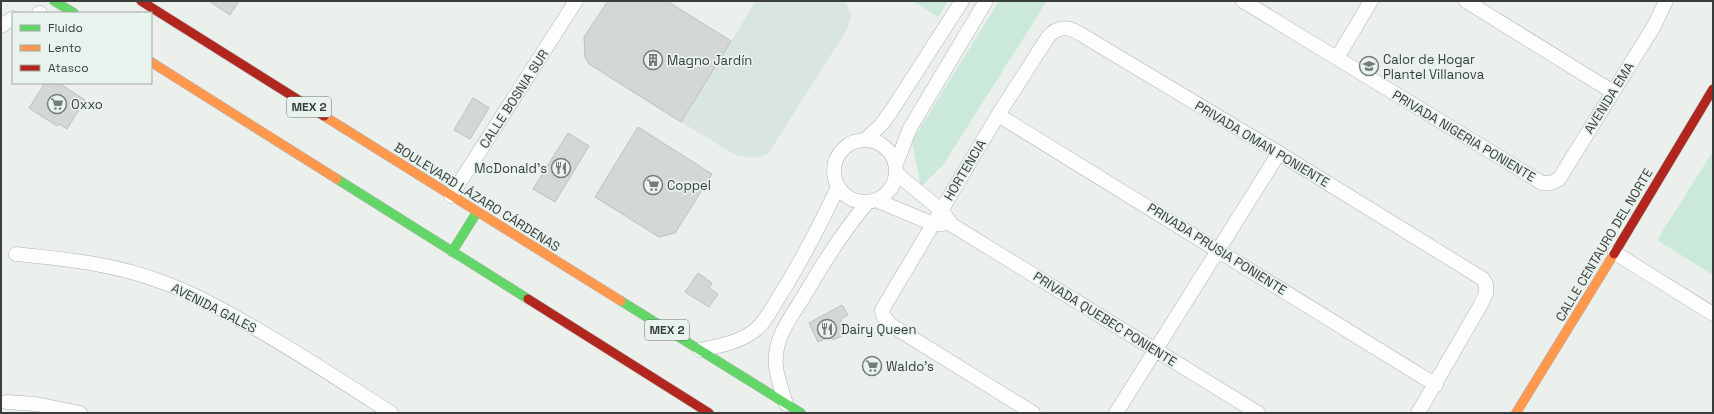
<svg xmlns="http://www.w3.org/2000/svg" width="1714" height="414" font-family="'Space Grotesk',sans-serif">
<rect width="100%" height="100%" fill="#ebf0ed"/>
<path fill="#d9e6df" d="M756,1h89l6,15 -3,12 -80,126 -14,4 -19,-3 -54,-33z"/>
<path fill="#cbe9da" d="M913,1h35l-10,16z
M999,1h48l-104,164 -22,22 -9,-46z
M1713,151v124l-56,-35z"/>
<path fill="#d3d7d5" stroke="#bcc1be" d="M209,1h30l-9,14z
M608,1h59l64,40 -50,81 -92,-58 -4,-7 -1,-20z
M45,83h14l26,17 -18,29 -8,-5 -2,2 -28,-18z
M473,98l16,10 -19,31 -16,-9z
M638,127l74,47 -37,59 -16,4 -64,-40z
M568,133l21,13 -34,56 -22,-13z
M698,273l14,10 -3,5 9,6 -9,13 -24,-15z
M842,305l6,10 -7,4 1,17 -9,4 -2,-4 -13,6 -9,-19z"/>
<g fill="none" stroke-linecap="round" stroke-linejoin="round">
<g stroke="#aeb2b0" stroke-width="15">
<path id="street" d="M1243,1l299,182h9l8,-4 95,-153 12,-25
M1466,1l147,91
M39,13h1
M1,26l12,-8
M1337,58l34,-57
M998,115l438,270
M866,139l15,-14 11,-15 70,-109
M834 171a31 31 0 1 1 62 0a31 31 0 1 1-62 0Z
M896,164l14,-36 76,-127
M897,174l44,36 11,15 306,188
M451,196l125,-195
M876,200l57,24h9
M1615,253l98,61
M16,254c49,5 99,10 146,28 29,10 57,26 84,41 50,28 97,59 145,90
M700,350c18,-4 38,-7 54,-19 11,-8 18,-23 25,-34 22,-35 41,-72 59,-110
M6,402l30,2 44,9
M786,404c-4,-15 -12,-32 -10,-48 1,-22 17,-42 28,-60 19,-33 39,-65 64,-94
M1033,413l-142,-88 -8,-9 -1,-6 116,-195 50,-78c16,-19 31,-3 49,7l182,109 204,126 3,5v10l-6,12 -62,107
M1116,413l163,-260"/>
</g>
<g stroke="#aeb2b0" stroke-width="10">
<path id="fast" d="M54,1l20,12
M337,179l191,120
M452,252l25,-40
M621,301l180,112"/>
</g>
<g stroke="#aeb2b0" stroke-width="10">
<path id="slow" d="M151,62l186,117
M324,116l297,185
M1516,413l98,-159"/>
</g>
<g stroke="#aeb2b0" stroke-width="10">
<path id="jam" d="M141,1l183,115
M1614,254l99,-165
M528,299l181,114"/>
</g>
<use href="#street" stroke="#fcfdfc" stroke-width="14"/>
<use href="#fast" stroke="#63d668" stroke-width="9"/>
<use href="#slow" stroke="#ff974d" stroke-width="9"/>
<use href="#jam" stroke="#b3261e" stroke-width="9"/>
</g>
<defs>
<g id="building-ring" transform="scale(1)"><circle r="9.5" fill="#e8f3ed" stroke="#777c79" stroke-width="1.5"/><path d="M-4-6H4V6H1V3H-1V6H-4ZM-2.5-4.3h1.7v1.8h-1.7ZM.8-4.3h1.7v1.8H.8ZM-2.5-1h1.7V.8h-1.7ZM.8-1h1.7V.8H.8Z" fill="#777c79"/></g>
<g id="school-ring" transform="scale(1)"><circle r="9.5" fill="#e8f3ed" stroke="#777c79" stroke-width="1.5"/><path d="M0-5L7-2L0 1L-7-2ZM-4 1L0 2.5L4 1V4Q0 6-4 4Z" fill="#777c79"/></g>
<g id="supermarket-ring" transform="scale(1)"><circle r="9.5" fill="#e8f3ed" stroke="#777c79" stroke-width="1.5"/><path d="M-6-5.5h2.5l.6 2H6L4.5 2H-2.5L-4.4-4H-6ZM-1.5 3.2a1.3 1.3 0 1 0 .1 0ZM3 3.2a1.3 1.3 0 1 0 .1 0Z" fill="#777c79"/></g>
<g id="restaurant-ring" transform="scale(1)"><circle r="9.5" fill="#e8f3ed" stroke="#777c79" stroke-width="1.5"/><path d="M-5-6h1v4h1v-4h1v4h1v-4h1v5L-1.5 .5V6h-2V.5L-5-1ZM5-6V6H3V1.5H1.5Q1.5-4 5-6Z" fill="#777c79"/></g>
</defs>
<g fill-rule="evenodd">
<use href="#building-ring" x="653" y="60"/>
<use href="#school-ring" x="1369" y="66"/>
<use href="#supermarket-ring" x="57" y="104"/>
<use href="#restaurant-ring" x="561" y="168"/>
<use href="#supermarket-ring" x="653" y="185"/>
<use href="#restaurant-ring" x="827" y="329"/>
<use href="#supermarket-ring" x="872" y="366"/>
</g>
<g text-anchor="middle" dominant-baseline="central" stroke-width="3.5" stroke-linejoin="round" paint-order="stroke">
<g fill="#e8f3ed" stroke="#6e7470" stroke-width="1">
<rect x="287" y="97" width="44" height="20" rx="3"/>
<rect x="645" y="320" width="44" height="20" rx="3"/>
</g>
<g font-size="12" font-weight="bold" fill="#393d3b">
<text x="309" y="107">MEX 2</text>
<text x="667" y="330">MEX 2</text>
</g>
<g font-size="13" fill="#393d3b" stroke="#e8f3ed" text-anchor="start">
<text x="1383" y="59">Calor de Hogar<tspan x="1383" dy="15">Plantel Villanova</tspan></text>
<text x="667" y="60">Magno Jardín</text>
<text x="71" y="104">Oxxo</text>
<text x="547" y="168" text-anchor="end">McDonald's</text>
<text x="667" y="185">Coppel</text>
<text x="841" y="329">Dairy Queen</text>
<text x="886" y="366">Waldo's</text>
</g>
<g font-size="13" fill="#393d3b" stroke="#e8f3ed">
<text transform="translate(1609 98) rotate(-58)">AVENIDA EMA</text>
<text transform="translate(514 99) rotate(-57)">CALLE BOSNIA SUR</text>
<text transform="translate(1464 136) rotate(31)">PRIVADA NIGERIA PONIENTE</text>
<text transform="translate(1262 144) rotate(31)">PRIVADA OMAN PONIENTE</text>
<text transform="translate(965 170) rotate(-59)">HORTENCIA</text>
<text transform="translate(477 197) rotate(32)">BOULEVARD LÁZARO CÁRDENAS</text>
<text transform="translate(1604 245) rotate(-59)">CALLE CENTAURO DEL NORTE</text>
<text transform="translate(1217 249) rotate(32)">PRIVADA PRUSIA PONIENTE</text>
<text transform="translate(214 308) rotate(27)">AVENIDA GALES</text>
<text transform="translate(1105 319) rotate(32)">PRIVADA QUEBEC PONIENTE</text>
</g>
</g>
<rect width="1714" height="414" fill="none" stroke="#393d3b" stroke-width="4"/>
<rect x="12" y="12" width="140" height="72" fill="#e8f3ed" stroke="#a2aaa6"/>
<rect x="20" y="25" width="20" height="6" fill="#63d668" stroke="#a2aaa6"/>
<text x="48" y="32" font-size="12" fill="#393d3b">Fluido</text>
<rect x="20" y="45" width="20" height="6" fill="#ff974d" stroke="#a2aaa6"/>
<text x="48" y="52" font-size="12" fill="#393d3b">Lento</text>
<rect x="20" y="65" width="20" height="6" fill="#b3261e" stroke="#a2aaa6"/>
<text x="48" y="72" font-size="12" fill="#393d3b">Atasco</text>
</svg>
